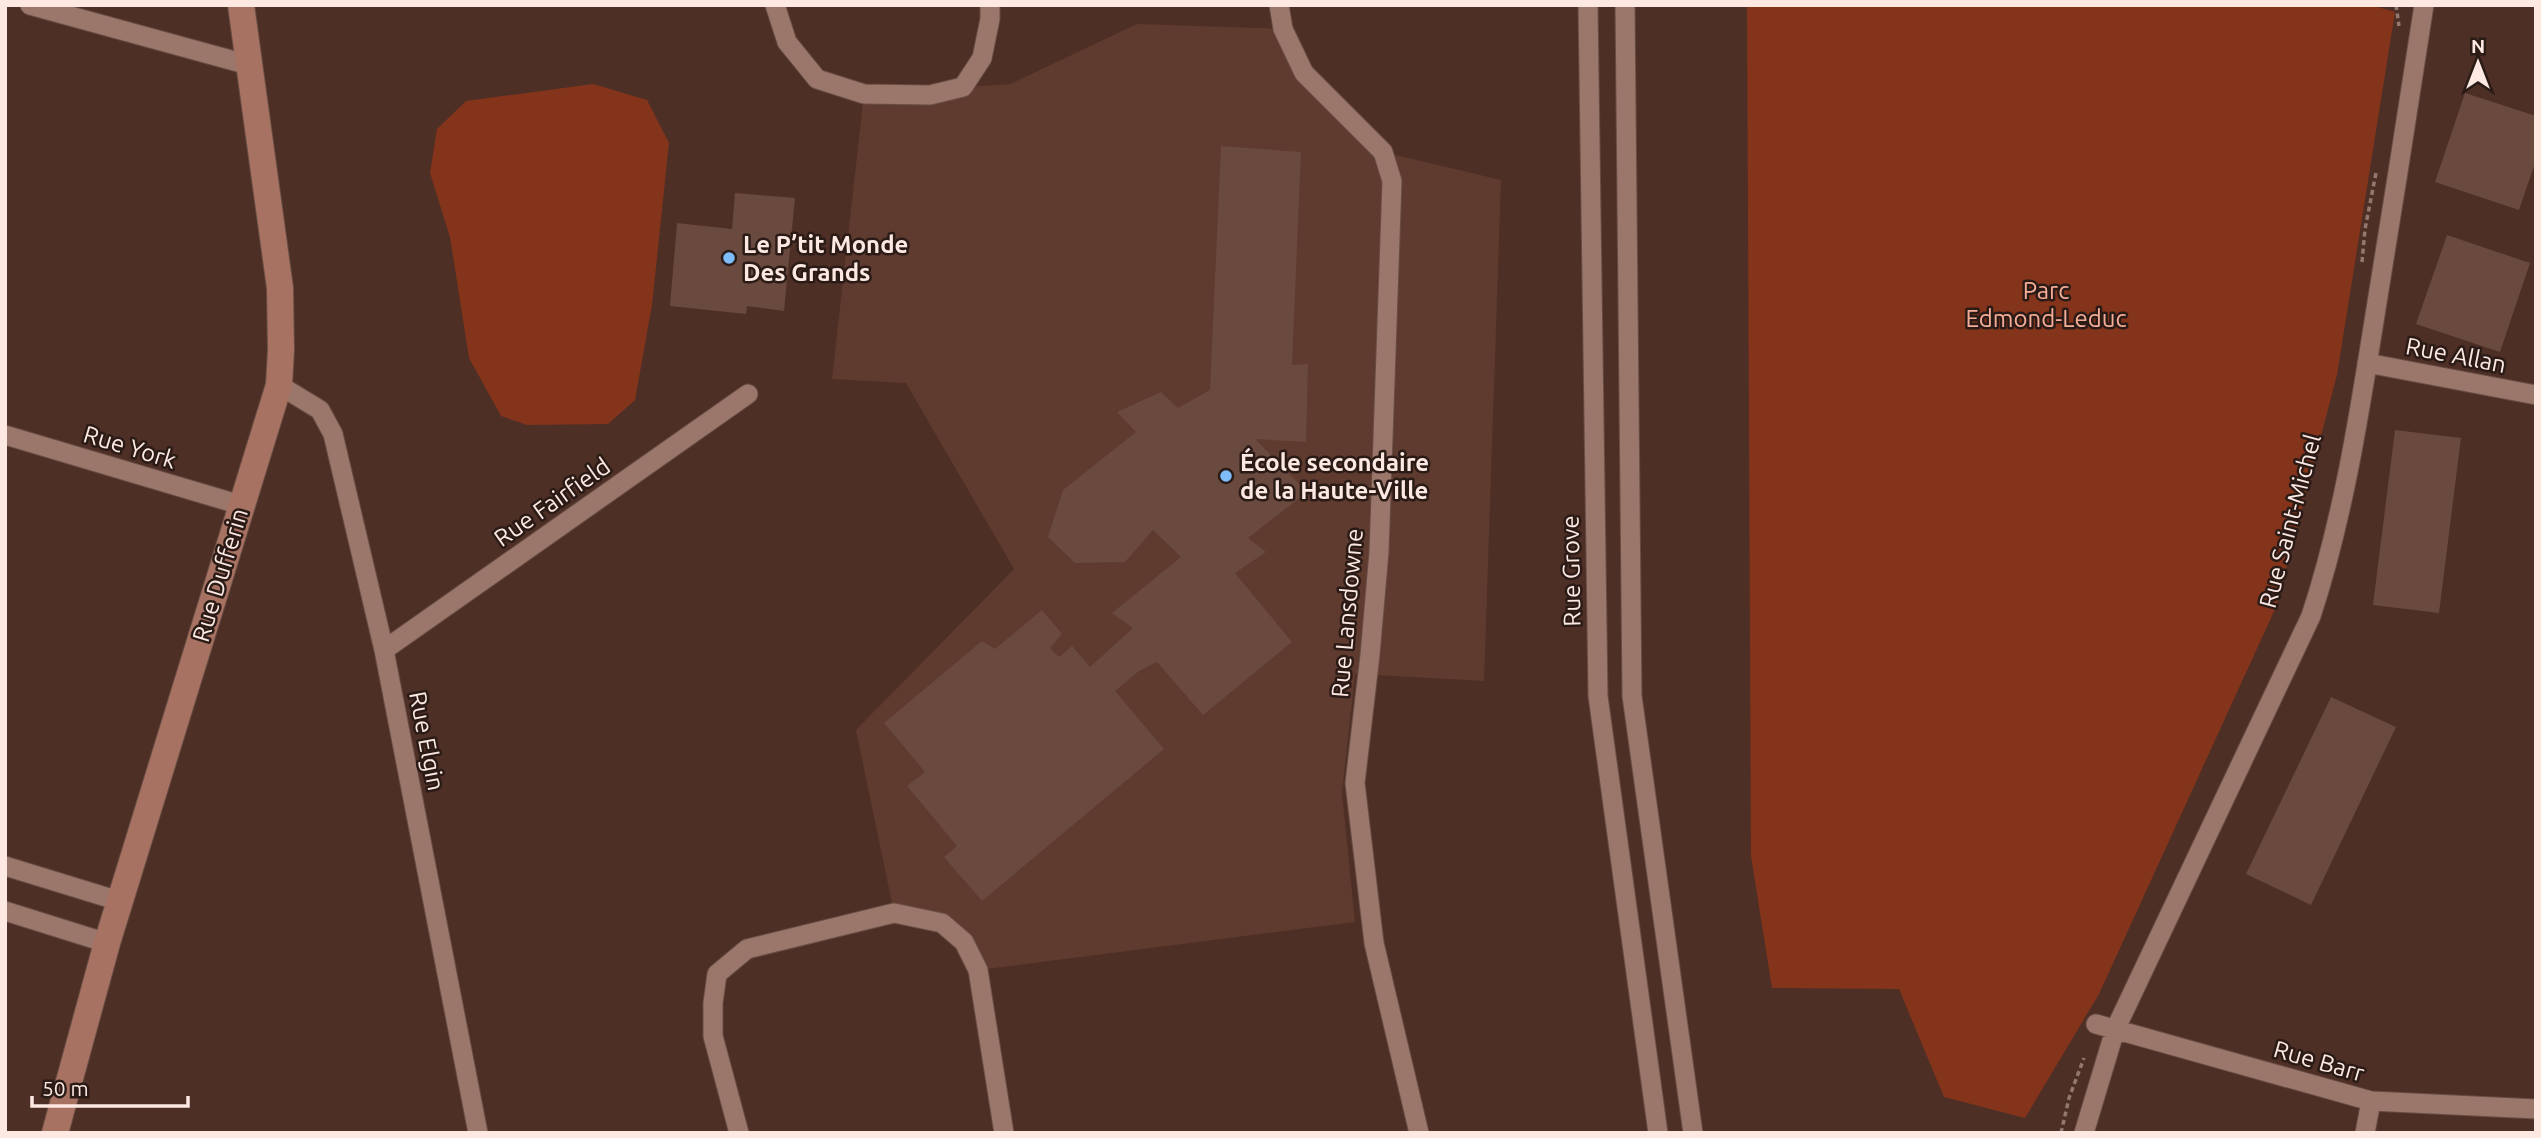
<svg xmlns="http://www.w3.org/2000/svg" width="2541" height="1138" font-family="Ubuntu,sans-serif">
<rect width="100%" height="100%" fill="#4e2f25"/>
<path fill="#5f3a2e" d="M1137,24l146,5 21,45 79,78 118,28 -17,501 -129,-7 -13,119 13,129 -377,48 -14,-28 -70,-29 -38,-183 158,-161 -108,-186 -74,-4 32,-285 146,-10z"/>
<path fill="#84341b" d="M1747,5h624l24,7 -58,363 -61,232 -177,387 -74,124 -81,-21 -45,-108 -127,-1 -21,-132z
M593,84l54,16 22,43 -17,162 -17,95 -27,24 -81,1 -26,-9 -32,-58 -19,-121 -20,-64 7,-44 29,-28z"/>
<path fill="#6a493f" d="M2465,93l71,23v44l-17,50 -84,-28z
M1221,146l80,6 -9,213 16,-1 -2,78 -51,-3 52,53 -59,46 18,14 -31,21 57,69 -89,73 -46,-53 -18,9 -24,20 49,58 -182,152 -38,-44 13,-11 -50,-60 18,-14 -41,-49 98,-82 13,8 47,-39 20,24 -12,14 9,9 13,-11 18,21 43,-39 -21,-15 69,-56 -28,-27 -28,32 -50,1 -27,-26 15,-47 73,-58 -19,-20 44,-20 17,16 32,-18z
M735,193l60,5 -11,113 -37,-5 -1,8 -76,-8 7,-83 55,6z
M2447,235l83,28 -30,89 -84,-28z
M2395,430l66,8 -22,175 -66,-8z
M2331,697l65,30 -85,178 -65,-31z"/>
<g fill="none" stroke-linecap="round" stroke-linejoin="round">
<g stroke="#674d44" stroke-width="21">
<path id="street" d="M30,5l219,60
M775,5l12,37 30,37 47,15 66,1 33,-8 19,-29 8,-39v-14
M1279,5l4,24 21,44 79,79 9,29 -13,371 -9,103 -15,128 19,160 45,190
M1588,5l10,691 60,437
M1625,5l7,691 61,437
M2367,363l169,32
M279,385l41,25 13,24 51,216 94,483
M5,435l236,70
M384,650l364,-256
M5,866l114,35
M5,911l102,32
M2096,1024l275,77 165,8
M739,1133l-26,-97v-33l4,-29 30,-25 147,-36 48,10 22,19 14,28 26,163
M2084,1133l31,-103 196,-414c32,-97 48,-200 64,-301 17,-103 33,-207 49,-310
M2365,1133l6,-32"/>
</g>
<g stroke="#674d44" stroke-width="28">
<path id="secondary" d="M55,1133l52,-190 172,-558 2,-35 -1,-62 -39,-283"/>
</g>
<path stroke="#93786f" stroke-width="3.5" stroke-dasharray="5 3.5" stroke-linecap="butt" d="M2396,5l3,21
M2362,262l3,-33 11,-56
M2061,1133l8,-35 15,-40"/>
<use href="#street" stroke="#9a766b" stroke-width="19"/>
<use href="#secondary" stroke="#a87262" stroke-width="26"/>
</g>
<g fill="#7ebdf9" stroke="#2a1b17" stroke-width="2.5">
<circle cx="729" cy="258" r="7"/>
<circle cx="1226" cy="476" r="7"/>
</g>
<g text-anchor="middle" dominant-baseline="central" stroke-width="5" stroke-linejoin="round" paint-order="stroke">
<g font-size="24" font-weight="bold" fill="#fde8e2" stroke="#2a1b17" text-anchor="start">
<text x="743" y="244">Le P’tit Monde<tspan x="743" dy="28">Des Grands</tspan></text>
<text x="1240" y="462">École secondaire<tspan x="1240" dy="28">de la Haute-Ville</tspan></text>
</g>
<g font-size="24" fill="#f5ad97" stroke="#2a1b17">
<text x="2046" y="290">Parc<tspan x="2046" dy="28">Edmond-Leduc</tspan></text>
</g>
<g font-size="24" fill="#fde8e2" stroke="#2a1b17">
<text transform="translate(2456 355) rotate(11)">Rue Allan</text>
<text transform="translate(130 447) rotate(17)">Rue York</text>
<text transform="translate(552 502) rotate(-35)">Rue Fairfield</text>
<text transform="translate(2290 521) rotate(-75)">Rue Saint-Michel</text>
<text transform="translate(1571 571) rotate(-91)">Rue Grove</text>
<text transform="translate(220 575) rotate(-73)">Rue Dufferin</text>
<text transform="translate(1347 613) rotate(-85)">Rue Lansdowne</text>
<text transform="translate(427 741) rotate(79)">Rue Elgin</text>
<text transform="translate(2319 1061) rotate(16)">Rue Barr</text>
</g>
</g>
<rect width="2541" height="1138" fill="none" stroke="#fde8e2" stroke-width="14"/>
<g transform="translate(2478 63)" stroke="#2a1b17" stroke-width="5" paint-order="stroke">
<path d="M0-5L12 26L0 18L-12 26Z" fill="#fde8e2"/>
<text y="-10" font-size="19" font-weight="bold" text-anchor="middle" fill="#fde8e2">N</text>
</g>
<path d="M32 1096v10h156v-10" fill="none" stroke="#fde8e2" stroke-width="3.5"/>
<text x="42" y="1096" font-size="21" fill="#fde8e2" stroke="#2a1b17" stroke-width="5" paint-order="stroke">50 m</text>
</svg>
